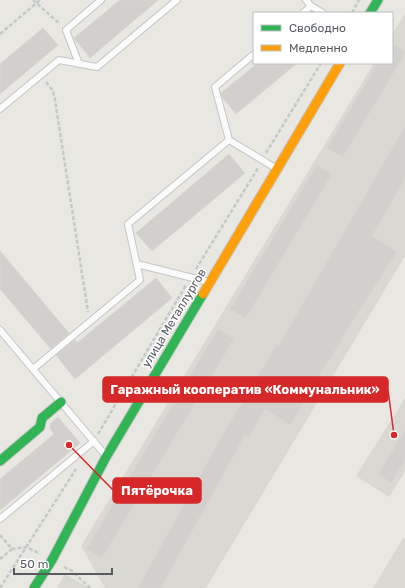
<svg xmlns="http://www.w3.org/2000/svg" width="405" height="588" font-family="Rubik,sans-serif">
<rect width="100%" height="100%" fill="#e8e7e2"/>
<path fill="#d9d8d3" d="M405,13v243l-199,332h-101l-24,-42 293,-483h18v-29z
M405,398v73l-16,26 -33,-21z
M403,538l2,1v49h-32z
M65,574l24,14h-32z"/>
<path fill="#d1d0cd" stroke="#d8d6d1" d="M120,0h38l-68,58 -16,-20z
M43,28l15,17 -58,49v-30z
M392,44l13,7v3l-62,103 -16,-9 51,-85h14z
M258,63h39l-61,51 -13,-16 -2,-5z
M405,126v53l-33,57 25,16 -56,87 1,1 -21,32 -13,27 -1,-1 -17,27 -25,-16 -16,28 -4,-2 -84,153h-23l81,-147 58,-97 2,1z
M229,154l16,19 -93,78 -16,-18z
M317,165l15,9 -86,144 -16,-9z
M0,251l69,82 -18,16 -51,-60z
M156,278l16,20 -97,81 -19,-24 19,-15 2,3z
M218,329l16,10 -132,219 -16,-9z
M58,417l22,26 -80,67v-31l54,-45 -4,-6 1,-5z
M405,430v30l-14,23 -13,-9z"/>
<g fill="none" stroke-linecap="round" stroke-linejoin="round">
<g stroke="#c5c5c5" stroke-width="8">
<path id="lane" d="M306,0l5,6 12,7
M303,13l8,-7
M79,64l-13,-34 35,-30
M0,109l59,-49 38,7 80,-67
M229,140l48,29
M137,264l72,18
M0,330l106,126
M33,369l107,-89 -12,-56 101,-84 -14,-53 39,-33
M0,519l94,-78"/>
</g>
<g stroke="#c5c5c4" stroke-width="11">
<path id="fast" d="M370,13l8,-13
M0,461l40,-34 2,-9 19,-16
M34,588l18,-28 54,-103 97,-163"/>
</g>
<g stroke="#c5c5c4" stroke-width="11">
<path id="slow" d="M203,294l137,-231"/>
</g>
<path stroke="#c3cac6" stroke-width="2.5" stroke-dasharray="4 2" stroke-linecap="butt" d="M33,0l27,24
M352,13l7,-13
M0,34l40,-34
M46,82l7,9 2,9 33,212
M266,153l55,-90
M196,269l62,-101
M98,434l88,-149
M0,535l12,14 15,-2 13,7
M0,559l12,-10
M64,567l8,4 18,17
M0,588l76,-119"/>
<use href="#lane" stroke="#fcfbfb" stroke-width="6"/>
<use href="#fast" stroke="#30b455" stroke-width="9"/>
<use href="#slow" stroke="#ff9f0a" stroke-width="9"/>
</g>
<g text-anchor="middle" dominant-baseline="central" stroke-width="3" stroke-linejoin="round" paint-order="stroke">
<g font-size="12" fill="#585c61" stroke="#fff">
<text transform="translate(174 318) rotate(-59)">улица Металлургов</text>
</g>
</g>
<path fill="none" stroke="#d62828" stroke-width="1.5" d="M394 435L388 390M69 445L113 490"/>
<g fill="#d62828" stroke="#fff" stroke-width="1.5">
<circle cx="394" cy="435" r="4"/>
<circle cx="69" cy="445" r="4"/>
</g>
<g fill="#d62828" stroke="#d62828" stroke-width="1.5">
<rect x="103" y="377" width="285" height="25" rx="4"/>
<rect x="113" y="478" width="88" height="25" rx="4"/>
</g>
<g font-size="13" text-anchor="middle" font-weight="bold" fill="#fff">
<text x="245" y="394">Гаражный кооператив «Коммунальник»</text>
<text x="157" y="495">Пятёрочка</text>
</g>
<rect x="253" y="12" width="140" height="52" fill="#ffffff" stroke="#bcbec0"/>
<rect x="261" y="25" width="20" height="6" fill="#30b455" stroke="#bcbec0"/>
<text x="289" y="32" font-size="12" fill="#585c61">Свободно</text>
<rect x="261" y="45" width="20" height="6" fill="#ff9f0a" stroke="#bcbec0"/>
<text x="289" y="52" font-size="12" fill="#585c61">Медленно</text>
<path d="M14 568v6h98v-6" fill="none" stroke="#585c61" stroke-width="2"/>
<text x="20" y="568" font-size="12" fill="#585c61" stroke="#ffffff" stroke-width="3" paint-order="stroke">50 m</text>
</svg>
